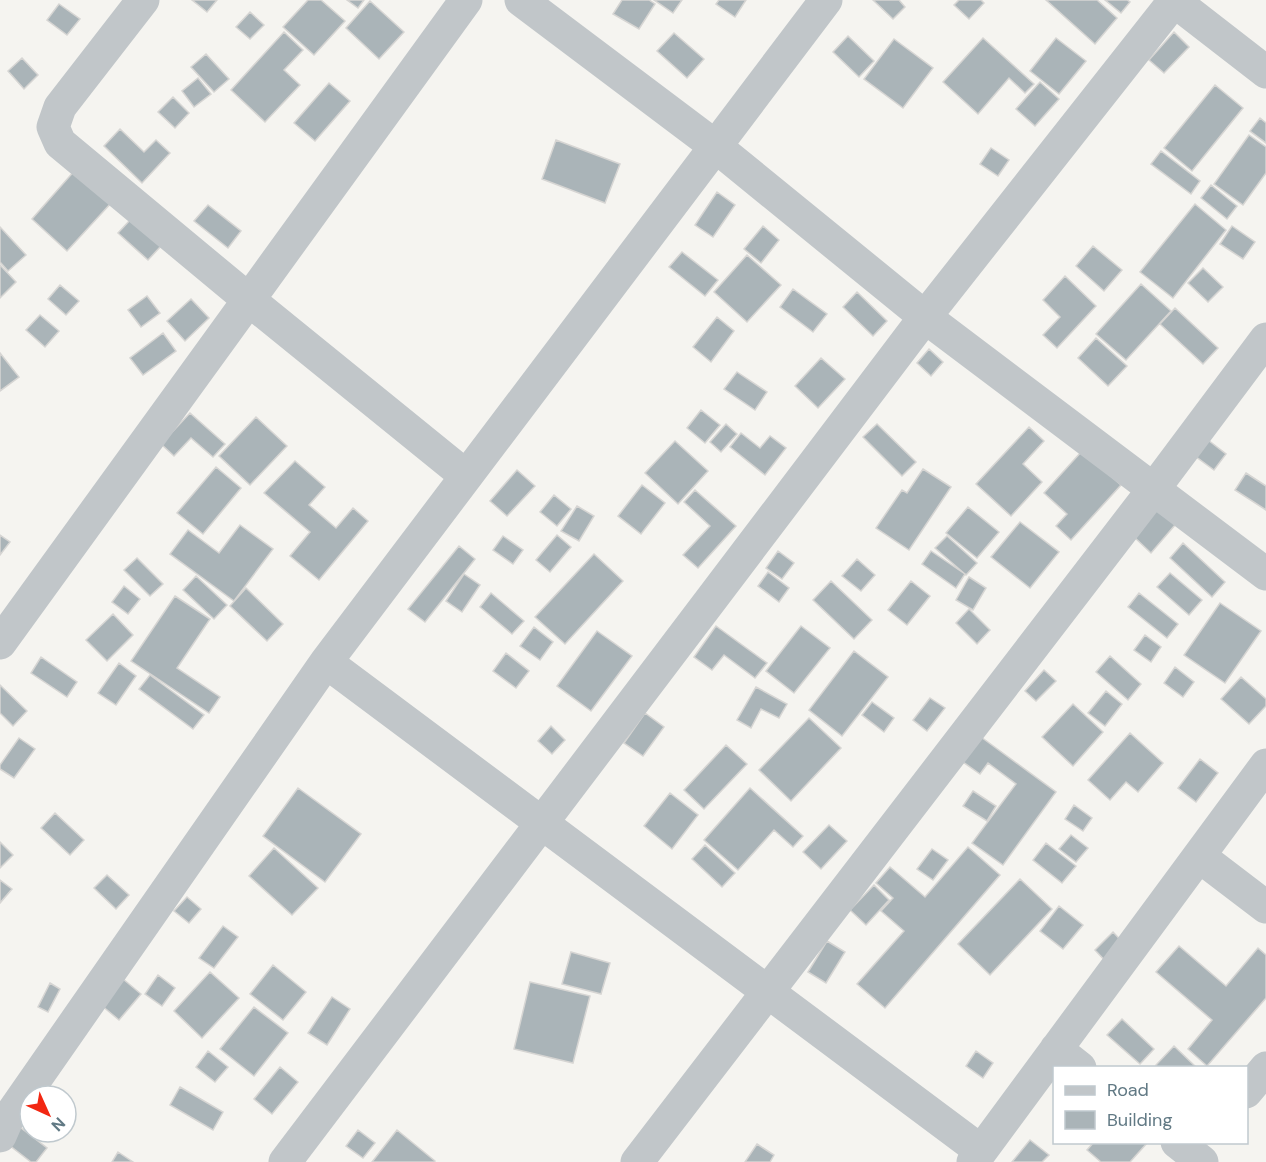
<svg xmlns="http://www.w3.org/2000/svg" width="1266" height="1162" font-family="'DM Sans',sans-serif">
<rect width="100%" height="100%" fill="#f5f4f0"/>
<path fill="#aab4b8" stroke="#d6d5d3" stroke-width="1.5" d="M192,0h25l-10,12z
M308,0h13l24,21 -31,34 -31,-28z
M347,0h17l-6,8z
M622,0h27l6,4 -16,25 -26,-15z
M654,0h28l-9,13z
M719,0h27l-11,17 -19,-13z
M873,0h26l6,7 -12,12z
M959,0h22l3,3 -15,16 -15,-14z
M1046,0h51l20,18 -22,26z
M1105,0h22l3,2 -9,11z
M370,1l34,31 -25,27 -33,-31z
M59,4l21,15 -13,16 -20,-15z
M250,12l14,13 -14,14 -14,-12z
M284,32l19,18 -19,20 16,15 -35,37 -34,-32z
M1174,32l15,15 -25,26 -15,-13z
M674,33l30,26 -17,19 -30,-27z
M848,36l26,25 -15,16 -26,-25z
M983,38l51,46 -9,9 -16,-15 -31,36 -35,-32z
M1056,38l30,23 -27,33 -29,-23z
M894,39l39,29 -30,40 -39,-29z
M206,54l23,25 -15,13 -23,-25z
M22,58l16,17 -14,14 -16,-18z
M198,78l13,16 -17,13 -12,-16z
M1040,82l19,17 -24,27 -19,-17z
M329,83l21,18 -35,40 -21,-18z
M1215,85l28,23 -51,63 -28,-23z
M173,97l16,16 -14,15 -17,-16z
M1260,118l6,5v20l-16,-12z
M120,129l24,23 12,-12 14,13 -28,30 -38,-37z
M1249,135l17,12v26l-23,32 -29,-21z
M556,140l64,24 -15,39 -63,-24z
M991,148l18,12 -11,16 -18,-12z
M1161,151l39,30 -9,13 -40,-30z
M76,169l36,33 -45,49 -35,-32z
M1211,185l26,21 -10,13 -26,-21z
M717,192l18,13 -22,32 -18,-12z
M1195,204l31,26 -53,68 -33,-26z
M208,205l33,26 -13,17 -34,-27z
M131,219l30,27 -13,14 -30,-27z
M763,226l16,14 -18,23 -17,-14z
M1232,226l23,16 -12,17 -23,-15z
M0,227l26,28 -18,16 -8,-9z
M1093,246l29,24 -18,21 -28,-25z
M682,252l36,28 -13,16 -36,-29z
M747,255l34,30 -34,37 -33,-30z
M0,265l16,17 -16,16z
M1203,268l20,19 -15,15 -20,-19z
M1065,276l31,30 -39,42 -14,-13 17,-18 -17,-17z
M1141,284l30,27 -45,49 -30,-26z
M60,285l19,16 -13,14 -18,-16z
M793,289l34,25 -14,18 -33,-25z
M857,292l30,29 -14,15 -30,-29z
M147,296l13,17 -19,14 -13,-17z
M191,299l18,19 -24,23 -18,-20z
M1175,308l43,40 -15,16 -43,-40z
M40,315l19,16 -14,16 -19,-17z
M717,317l17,14 -23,31 -18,-15z
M163,333l13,18 -33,24 -13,-17z
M1096,338l31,28 -19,20 -30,-28z
M929,349l14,13 -12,14 -14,-13z
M0,353l19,24 -19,14z
M821,358l24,21 -27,29 -23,-22z
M737,372l30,20 -12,18 -31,-21z
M701,410l19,15 -15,18 -18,-15z
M190,413l35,31 -12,13 -22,-19 -17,18 -13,-12z
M256,417l31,29 -37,39 -31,-29z
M726,424l11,10 -16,18 -11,-10z
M877,424l39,38 -14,14 -39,-39z
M1029,427l15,14 -21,23 19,18 -31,34 -35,-32z
M741,433l19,15 10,-12 16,12 -21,27 -35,-28z
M1208,440l18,14 -12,16 -19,-14z
M675,441l33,30 -30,33 -33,-31z
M1082,451l39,34 -50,55 -15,-14 11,-12 -23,-21z
M295,461l30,26 -16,18 27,23 17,-20 15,13 -49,59 -29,-24 20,-24 -46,-39z
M216,467l25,21 -38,46 -26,-21z
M923,469l28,18 -42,63 -33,-22 26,-38 5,3z
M517,470l18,16 -28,30 -17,-15z
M1246,473l20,13v24l-31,-20z
M642,485l23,18 -24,31 -23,-18z
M695,490l41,36 -38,42 -15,-13 27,-29 -26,-24z
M554,495l17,14 -14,17 -17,-14z
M577,506l17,10 -15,25 -18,-10z
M968,507l31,25 -22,26 -31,-25z
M1157,508l18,17 -24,28 -19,-18z
M1020,522l39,30 -29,36 -39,-31z
M240,525l33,24 -39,52 -64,-47 18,-24 31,23z
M0,535l10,7 -10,13z
M557,535l14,12 -21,25 -14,-12z
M503,536l20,14 -10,14 -20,-14z
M947,536l30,27 -11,12 -31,-27z
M1183,543l42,39 -13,15 -42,-39z
M459,546l16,13 -50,63 -17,-13z
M778,551l16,12 -12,16 -16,-11z
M931,551l34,23 -9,14 -34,-24z
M594,554l29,27 -58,63 -30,-27z
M137,558l26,26 -13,12 -26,-26z
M857,559l18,16 -14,16 -19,-15z
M768,572l21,16 -10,14 -21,-16z
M1170,573l32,27 -13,15 -32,-28z
M464,574l16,11 -18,27 -16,-11z
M196,576l31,29 -13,14 -31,-29z
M969,577l17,11 -13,22 -17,-10z
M831,581l41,39 -18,19 -41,-39z
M911,581l19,15 -23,29 -19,-15z
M124,586l16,13 -12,15 -16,-12z
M246,588l37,36 -16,17 -37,-35z
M491,593l33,28 -12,13 -32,-27z
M1139,593l39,31 -11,14 -39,-31z
M175,596l35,23 -33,49 43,29 -11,16 -78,-52z
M1220,603l41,28 -36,52 -41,-28z
M969,609l21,21 -13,14 -21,-21z
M113,614l20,21 -26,26 -21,-21z
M716,626l51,37 -12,15 -31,-23 -12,15 -18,-13z
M801,626l29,22 -36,45 -28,-22z
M534,627l19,15 -13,18 -20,-14z
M597,631l35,25 -41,55 -34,-25z
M1145,635l16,12 -10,15 -17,-12z
M854,651l34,26 -46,59 -33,-26z
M506,653l23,18 -13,17 -23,-17z
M1110,656l31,28 -13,16 -32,-28z
M41,657l36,25 -10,15 -36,-24z
M119,663l17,13 -20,29 -18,-12z
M1175,667l19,15 -11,15 -19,-14z
M1044,670l12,11 -20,20 -11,-10z
M150,675l54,40 -11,14 -54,-40z
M1241,677l25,22v7l-17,18 -28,-25z
M0,685l27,26 -14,15 -13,-13z
M756,687l31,17 -8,14 -18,-9 -10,19 -14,-8z
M1106,691l16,13 -17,22 -17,-13z
M930,698l15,10 -18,23 -14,-11z
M872,702l22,16 -10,14 -22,-17z
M1073,704l30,28 -30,34 -31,-29z
M645,713l19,14 -21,29 -19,-13z
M809,718l32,30 -50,53 -32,-31z
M551,726l14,14 -13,14 -14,-13z
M1130,733l33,30 -25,29 -12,-10 -16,18 -22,-20z
M981,737l75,55 -53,73 -31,-22 44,-59 -28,-21 -8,11 -17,-12z
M19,738l16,11 -21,29 -14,-9v-4z
M726,745l21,19 -43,45 -20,-19z
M1200,759l18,14 -22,29 -18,-14z
M298,788l63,46 -36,48 -62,-46z
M750,788l53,48 -10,11 -19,-17 -36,40 -34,-30z
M973,791l23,15 -9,15 -24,-15z
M670,793l28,22 -26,34 -28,-23z
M1074,805l18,13 -9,13 -18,-12z
M55,813l29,27 -14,15 -29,-27z
M829,825l18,16 -26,28 -18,-17z
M1071,835l17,13 -12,14 -17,-13z
M0,842l13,13 -13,13z
M1046,843l30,23 -14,17 -29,-23z
M705,845l30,28 -13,14 -30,-28z
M968,847l32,28 -115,133 -28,-24 47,-53 -23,-20 12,-13 -17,-15 14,-16 35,30z
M274,848l44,40 -26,27 -43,-39z
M932,849l16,11 -15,20 -16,-11z
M107,875l22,20 -13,14 -22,-21z
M1020,879l32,30 -62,66 -32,-31z
M0,880l12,9 -12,14z
M874,885l15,15 -23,25 -16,-15z
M187,897l14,12 -12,14 -15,-12z
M1059,906l24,19 -20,24 -23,-18z
M223,926l15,11 -24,31 -15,-10z
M1113,932l15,16 -19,17 -14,-15z
M827,941l18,11 -19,31 -18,-11z
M1179,946l47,40 32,-38 8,7v43l-59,68 -19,-17 24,-29 -56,-48z
M571,952l39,11 -9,31 -39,-10z
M273,965l33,27 -23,28 -33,-26z
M210,972l29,26 -37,40 -28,-27z
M158,975l17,13 -13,18 -17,-12z
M123,979l18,15 -22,26 -18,-15z
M530,982l60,14 -17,67 -59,-14z
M50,983l10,6 -12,23 -10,-5z
M332,997l18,12 -23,36 -19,-12z
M254,1007l34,26 -34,43 -34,-27z
M1122,1019l32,30 -14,15 -33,-29z
M1174,1046l23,22h-39l-2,-3z
M208,1051l20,16 -13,15 -19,-15z
M976,1051l17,12 -10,15 -17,-12z
M280,1067l18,15 -26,32 -18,-15z
M180,1087l43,25 -10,18 -43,-25z
M12,1121l35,27 -11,14h-5l-31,-24z
M358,1130l17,13 -12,15 -17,-12z
M397,1130l38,31 -1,1h-62z
M1030,1140l19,15 -7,7h-30z
M1094,1142h54l-18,20h-29l-14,-12z
M757,1144l17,11 -4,7h-25z
M118,1152l15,10h-21z"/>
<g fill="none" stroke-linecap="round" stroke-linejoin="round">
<path stroke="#c1c6c9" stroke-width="33" d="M143,0l-83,107 -7,20 7,16 189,157 217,176
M521,0l194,146 210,171 341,257
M1173,0l93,72
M0,643l466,-643
M326,662l655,489
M1199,856l67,51
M1056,1049l24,19
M1246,1092l20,-24
M0,1136l7,-16 319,-458 500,-662
M1177,1142l25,20
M285,1162l640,-845 249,-316
M637,1162l516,-672 113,-151
M973,1162l293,-397"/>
</g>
<rect x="1053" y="1066" width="195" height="78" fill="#ffffff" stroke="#c0c9ce" stroke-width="1.5"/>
<rect x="1065" y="1086" width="30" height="9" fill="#c1c6c9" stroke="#c0c9ce" stroke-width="1.5"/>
<text x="1107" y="1096" font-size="18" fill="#617984">Road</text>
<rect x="1065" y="1111" width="30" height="18" fill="#aab4b8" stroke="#c0c9ce" stroke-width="1.5"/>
<text x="1107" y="1126" font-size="18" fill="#617984">Building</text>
<g transform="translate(48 1114) rotate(135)"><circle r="28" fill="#ffffff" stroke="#c0c9ce" stroke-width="1.5"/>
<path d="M0-4.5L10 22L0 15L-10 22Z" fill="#f22712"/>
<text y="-9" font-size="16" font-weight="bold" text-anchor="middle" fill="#617984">N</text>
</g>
</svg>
